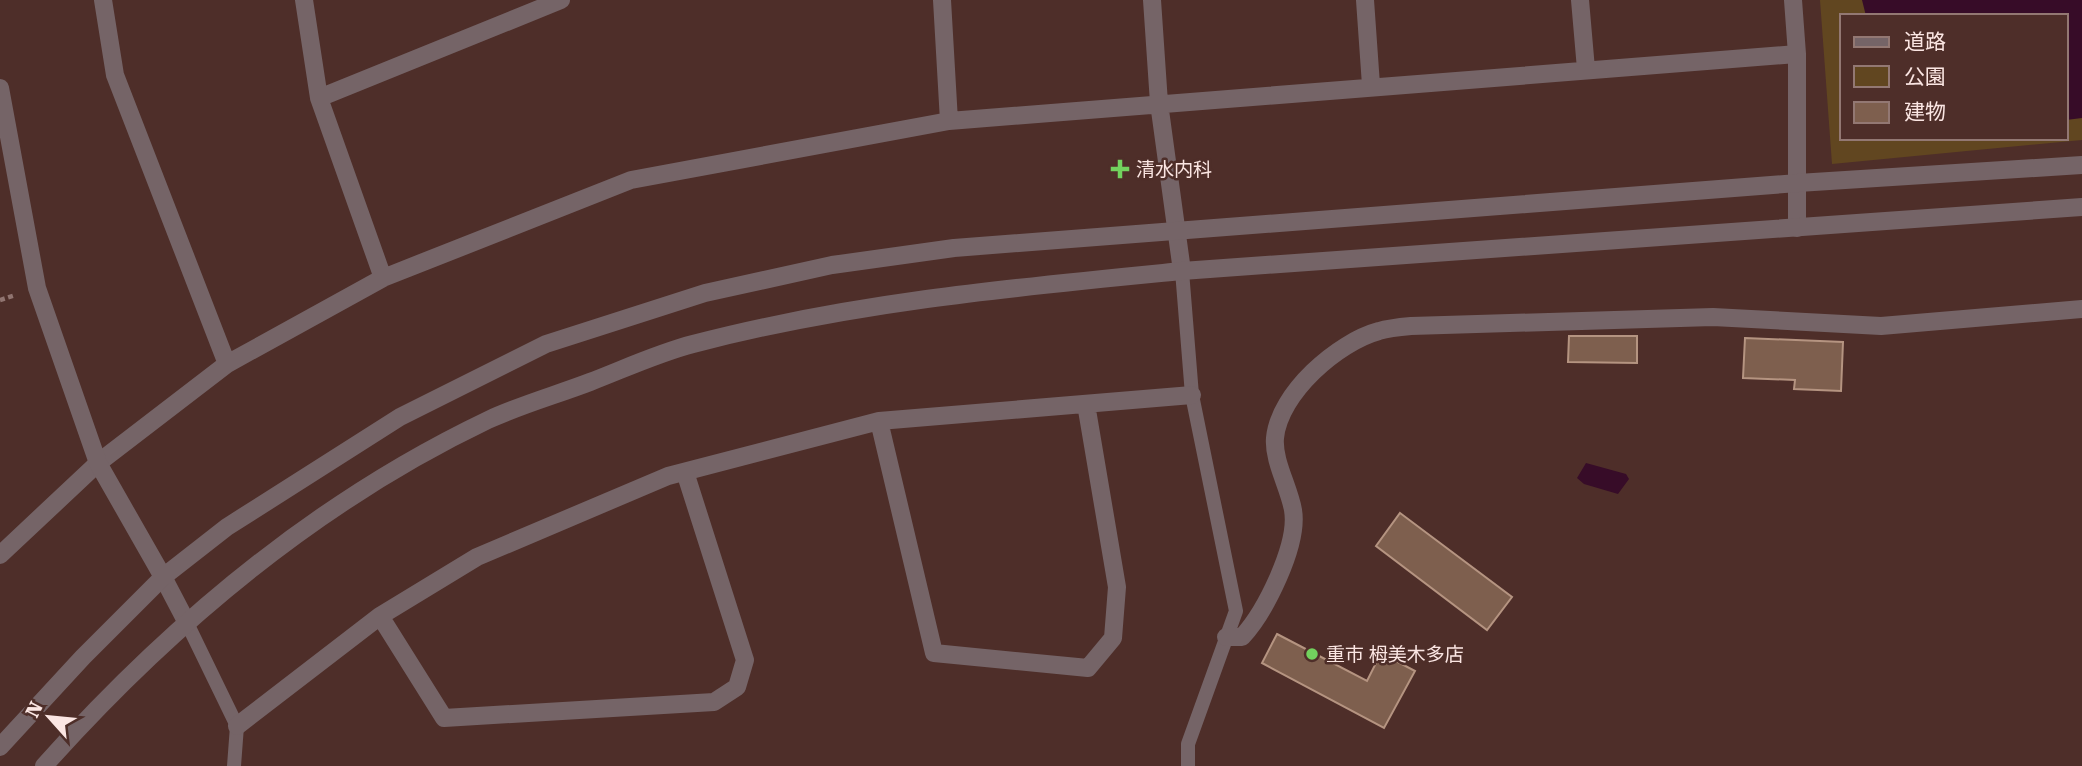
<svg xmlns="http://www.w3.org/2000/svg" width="2082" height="766" font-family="'Roboto Serif','Noto Sans JP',serif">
<rect width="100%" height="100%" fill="#4e2e29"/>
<path fill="#614620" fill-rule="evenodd" d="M1820,0h262v140l-250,24zM1842,16h224v122h-224z"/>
<path fill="#370c28" d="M1862,0h220v118l-16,2v-104h-200z
M1586,463l40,11 3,5 -11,15 -34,-10 -7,-6z"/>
<path fill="#7e5f4e" stroke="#b59481" stroke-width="2" d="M1569,336h68v27l-69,-1z
M1745,338l98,4 -2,49 -47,-2 1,-9 -52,-2z
M1400,513l112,84 -25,33 -111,-84z
M1277,634l90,47 14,-28 34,18 -31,57 -122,-65z"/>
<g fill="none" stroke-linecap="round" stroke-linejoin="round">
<path stroke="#907470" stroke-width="4.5" stroke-dasharray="5 3.5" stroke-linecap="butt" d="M0,300l16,-5"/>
<path stroke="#756467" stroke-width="14" d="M1182,271l10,124 44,216 -48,133v22
M186,621l51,105 -3,40"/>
<path stroke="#756467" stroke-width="18" d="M103,0l12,75 112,289
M304,0l15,98 64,180
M942,0l7,121
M1152,0l7,103 23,168
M1365,0l6,85
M1580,0l6,69
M1793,0l4,54v174
M319,98l242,-98
M879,421l55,232 154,15 25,-30 4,-51 -31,-183
M0,555l98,-92 129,-99 156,-86 248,-98 318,-59 848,-67
M163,577l23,44
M380,616l64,102 270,-16 23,-15 8,-27 -60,-188
M1226,637h16c23,-25 57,-92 51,-127 -4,-23 -20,-49 -18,-72 4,-45 63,-96 104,-107 10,-3 21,-4 32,-5l302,-9 168,9 201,-17
M237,726l143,-110 97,-59 191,-81 211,-55 313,-26"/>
<path stroke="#756467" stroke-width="18" d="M0,88l37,200 61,175 65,114
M0,747l83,-90 80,-80 64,-50 173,-110 146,-73 159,-51 127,-28 122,-17 844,-65 284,-18
M44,766c126,-141 272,-264 444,-346 32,-15 68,-25 102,-38 34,-13 68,-29 103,-38 160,-42 325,-57 489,-73l900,-64"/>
</g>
<g fill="#72d25e" stroke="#4e2e29" stroke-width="2.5">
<path d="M1116.5 158.5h7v7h7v7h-7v7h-7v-7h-7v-7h7z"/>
<circle cx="1312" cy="654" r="7"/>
</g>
<g text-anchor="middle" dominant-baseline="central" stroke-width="5" stroke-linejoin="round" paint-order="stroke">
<g font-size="19" fill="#fbe6e3" stroke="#4e2e29" text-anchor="start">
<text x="1136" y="169">清水内科</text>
<text x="1326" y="654">重市 栂美木多店</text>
</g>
</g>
<rect x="1840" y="14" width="228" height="126" fill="#4e2e29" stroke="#937873" stroke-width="2"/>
<rect x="1854" y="37" width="35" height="10" fill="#756467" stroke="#937873" stroke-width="2"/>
<text x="1904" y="49" font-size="21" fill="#fbe6e3">道路</text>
<rect x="1854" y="66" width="35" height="21" fill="#614620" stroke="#937873" stroke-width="2"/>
<text x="1904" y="84" font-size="21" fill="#fbe6e3">公園</text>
<rect x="1854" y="102" width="35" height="21" fill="#7e5f4e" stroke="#937873" stroke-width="2"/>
<text x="1904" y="119" font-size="21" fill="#fbe6e3">建物</text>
<g transform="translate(49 717) rotate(297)" stroke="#4e2e29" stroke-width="5" paint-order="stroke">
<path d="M0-5L12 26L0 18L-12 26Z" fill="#fbe6e3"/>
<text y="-10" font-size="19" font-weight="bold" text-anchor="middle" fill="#fbe6e3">N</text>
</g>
</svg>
